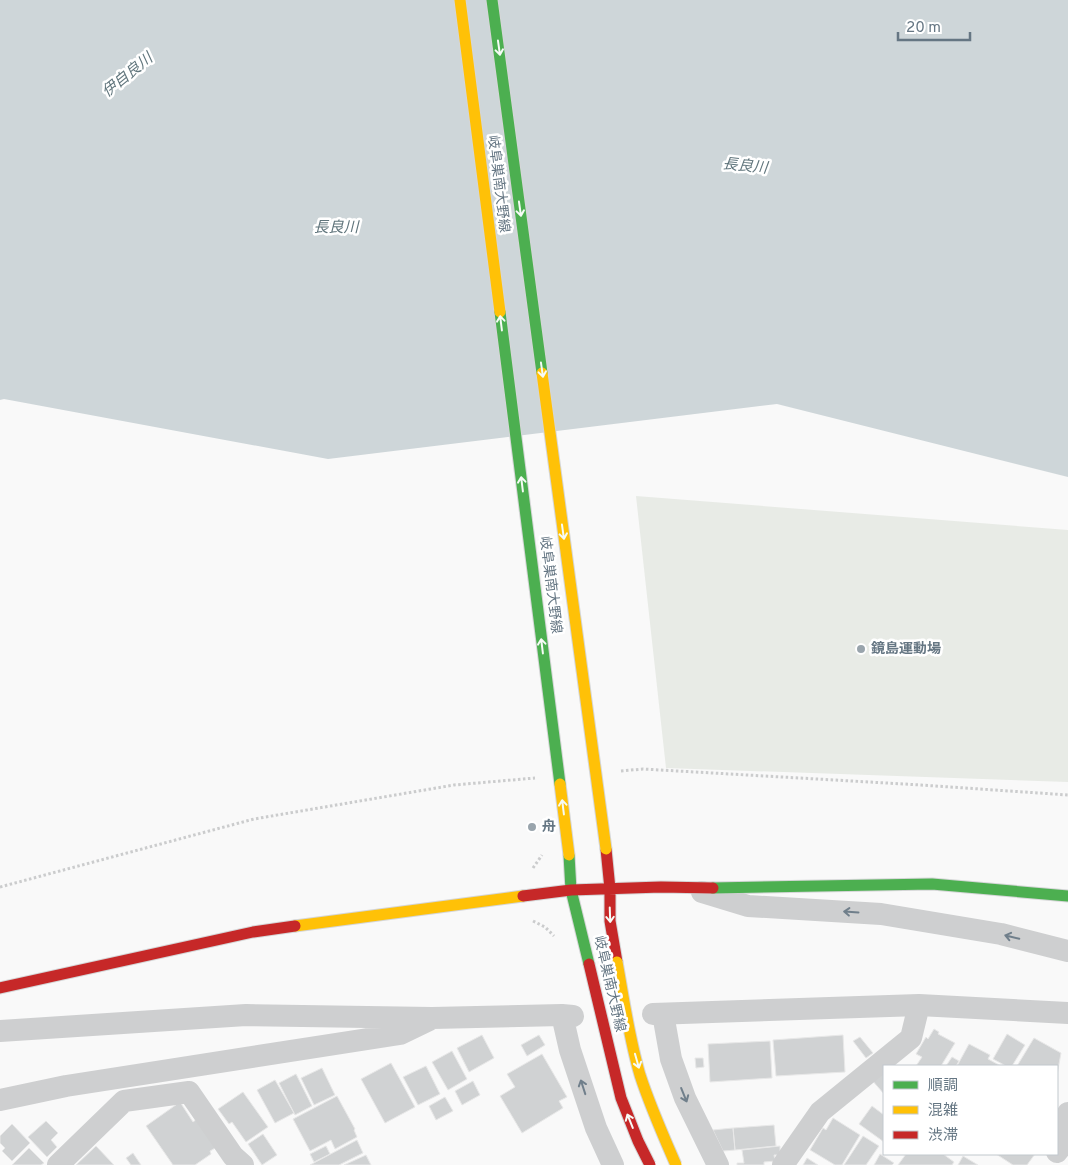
<svg xmlns="http://www.w3.org/2000/svg" width="1068" height="1165" font-family="Overpass,'Noto Sans JP',sans-serif">
<rect width="100%" height="100%" fill="#f9f9f9"/>
<path fill="#e8ebe6" d="M636,496l432,34v252l-402,-14z"/>
<path fill="#ced6d9" d="M0,0h1068v477l-291,-73 -449,55 -324,-60 -4,1z"/>
<path fill="#d0d2d3" stroke="#e8e8e8" d="M934,1029l5,3 -1,2 17,9 -14,23h-25l6,-9 -6,-3 10,-17 2,2z
M1007,1034l18,11 -13,21h-6l-13,-7z
M482,1035l12,23 -25,14 -12,-24z
M539,1035l6,10 -18,11 -6,-11z
M843,1035l2,37 -69,4 -3,-36z
M860,1037l13,16 -7,5 -13,-17z
M1034,1038l27,15 -4,22v-9h-40z
M770,1041l2,37 -62,4 -2,-38z
M969,1044l21,11 -2,4 13,7h-44z
M452,1051l15,28 -19,11 -16,-28z
M542,1054l25,43 -8,4 4,7 -41,25 -22,-37 15,-9 -8,-13z
M952,1057l7,4 -3,5h-10z
M695,1058h8l1,9 -8,1z
M391,1063l24,44 -30,16 -24,-44z
M426,1066l14,28 -22,11 -15,-28z
M322,1068l13,27 -21,10 -13,-27z
M884,1068v26l-13,-15z
M296,1074l16,32 -17,9 -16,-32z
M275,1080l19,33 -19,10 -18,-33z
M473,1081l7,14 -18,10 -7,-14z
M243,1092l25,35 -22,15 -14,-20 -3,2 -11,-15z
M337,1096l18,33 -1,1 3,7 -22,12 -4,-9 -21,11 -17,-32z
M445,1097l8,14 -17,9 -7,-14z
M180,1102l13,20 4,-3 20,28 -7,4 1,3 -16,11h-22l-27,-39z
M872,1106l12,9v27l-25,-18z
M833,1118l27,17 -18,30h-7l-25,-15 13,-22 3,2z
M46,1121l12,12 -7,7 6,7 -10,10 -19,-20z
M12,1124l18,19 -18,18 -10,-10 3,-3 -5,-5v-7z
M774,1125l2,21 -41,4 -2,-22z
M733,1128l2,22 -12,1 -10,-21z
M263,1134l14,21 -15,10 -14,-21z
M863,1136l16,10 -13,19h-22z
M357,1140l6,13 -24,12h-29z
M96,1146l18,19h-38z
M326,1146l4,8 -16,8 -4,-8z
M780,1146v9h-6l1,6 -11,1v3h-27v-2h7l-2,-13z
M29,1148l15,15 -3,2h-29z
M133,1153l8,12h-10l-5,-7z
M880,1154l14,9 -2,2h-18z
M906,1154h37l11,8 -2,3h-54z
M996,1154h39l-8,11h-14z
M366,1155l5,10h-27z
M963,1156l15,9h-20z
M807,1158l11,7h-15z"/>
<g fill="none" stroke-linecap="round" stroke-linejoin="round">
<g stroke="#d5d6d7" stroke-width="13">
<path id="fast" d="M569,855l2,35 18,74
M713,888l219,-4 136,12"/>
</g>
<g stroke="#d5d6d7" stroke-width="13">
<path id="slow" d="M295,926l228,-30"/>
</g>
<g stroke="#d5d6d7" stroke-width="13">
<path id="jam" d="M606,849l4,40v32l7,41
M523,896l48,-6 90,-3 52,1
M0,988l253,-56 42,-6"/>
</g>
<path stroke="#cbcccd" stroke-width="3" stroke-dasharray="2.5 2.5" stroke-linecap="butt" d="M621,771l22,-2 278,16 147,10
M533,868l9,-13
M0,887l254,-68 200,-34 81,-7
M533,921l12,6 9,9"/>
<path stroke="#cecfd0" stroke-width="22" d="M702,892l46,14 133,8 120,20 67,17
M653,1014l266,-9 149,8
M663,1014l8,45 14,39 33,67
M562,1015l8,35 26,78 17,37
M0,1031l246,-16 186,3 130,-3 11,1
M0,1100l66,-14 334,-52 29,-14
M1057,1152l6,-8 5,-31
M58,1165l66,-64 65,-9 44,64 10,9
M783,1165l37,-53 91,-74 8,-33"/>
<use href="#fast" stroke="#4caf50" stroke-width="11"/>
<use href="#slow" stroke="#ffc107" stroke-width="11"/>
<use href="#jam" stroke="#c62828" stroke-width="11"/>
<g stroke="#d5d6d7" stroke-width="13" stroke-linecap="butt">
<path id="fast-bridge" d="M492,0l50,373
M500,312l60,472"/>
</g>
<g stroke="#d5d6d7" stroke-width="13" stroke-linecap="butt">
<path id="slow-bridge" d="M460,0l40,312
M542,373l64,476
M560,784l9,71
M617,962c7,38 12,76 23,113 10,31 23,60 36,90"/>
</g>
<g stroke="#d5d6d7" stroke-width="13" stroke-linecap="butt">
<path id="jam-bridge" d="M589,964l32,134 17,43 12,24"/>
</g>
<use href="#fast-bridge" stroke="#4caf50" stroke-width="11"/>
<use href="#slow-bridge" stroke="#ffc107" stroke-width="11"/>
<use href="#jam-bridge" stroke="#c62828" stroke-width="11"/>
</g>
<defs><path id="oneway-shaft" d="M-6 0H5M1.5-3L5.5 0L1.5 3" fill="none" stroke-width="1.6" stroke-linecap="round" stroke-linejoin="round" transform="scale(1.25)"/></defs>
<g stroke="#f6fbf6">
<use href="#oneway-shaft" transform="translate(499 48) rotate(82)"/>
<use href="#oneway-shaft" transform="translate(520 209) rotate(82)"/>
<use href="#oneway-shaft" transform="translate(501 323) rotate(-97)"/>
<use href="#oneway-shaft" transform="translate(542 370) rotate(82)"/>
<use href="#oneway-shaft" transform="translate(522 484) rotate(-97)"/>
<use href="#oneway-shaft" transform="translate(563 532) rotate(82)"/>
<use href="#oneway-shaft" transform="translate(542 646) rotate(-97)"/>
<use href="#oneway-shaft" transform="translate(563 807) rotate(-97)"/>
<use href="#oneway-shaft" transform="translate(610 915) rotate(88)"/>
<use href="#oneway-shaft" transform="translate(637 1061) rotate(74)"/>
<use href="#oneway-shaft" transform="translate(630 1121) rotate(-112)"/>
</g>
<g stroke="#707f8b">
<use href="#oneway-shaft" transform="translate(851 912) rotate(-176)"/>
<use href="#oneway-shaft" transform="translate(1012 937) rotate(-166)"/>
<use href="#oneway-shaft" transform="translate(583 1087) rotate(-108)"/>
<use href="#oneway-shaft" transform="translate(684 1095) rotate(68)"/>
</g>
<g fill="#99a4ac" stroke="#fff" stroke-width="2">
<circle cx="861" cy="649" r="5"/>
<circle cx="532" cy="827" r="5"/>
</g>
<g text-anchor="middle" dominant-baseline="central" stroke-width="5" stroke-linejoin="round" paint-order="stroke">
<g font-size="14" fill="#657683" stroke="#fff">
<text transform="translate(498 184) rotate(83)">岐阜巣南大野線</text>
<text transform="translate(550 585) rotate(83)">岐阜巣南大野線</text>
<text transform="translate(609 984) rotate(77)">岐阜巣南大野線</text>
</g>
<g font-size="14" font-weight="bold" fill="#657683" stroke="#fff" text-anchor="start">
<text x="871" y="649">鏡島運動場</text>
<text x="542" y="827">舟</text>
</g>
<g font-size="15" font-style="italic" fill="#60757c" stroke="#fff">
<text transform="translate(128 76) rotate(-39)">伊自良川</text>
<text transform="translate(745 167) rotate(6)">長良川</text>
<text x="336" y="228">長良川</text>
</g>
</g>
<rect x="883" y="1065" width="175" height="90" fill="#ffffff" stroke="#c1c8cd"/>
<rect x="893" y="1081" width="25" height="8" fill="#4caf50" stroke="#c1c8cd"/>
<text x="928" y="1090" font-size="15" fill="#657683">順調</text>
<rect x="893" y="1106" width="25" height="8" fill="#ffc107" stroke="#c1c8cd"/>
<text x="928" y="1115" font-size="15" fill="#657683">混雑</text>
<rect x="893" y="1131" width="25" height="8" fill="#c62828" stroke="#c1c8cd"/>
<text x="928" y="1140" font-size="15" fill="#657683">渋滞</text>
<path d="M898 32v8h72v-8" fill="none" stroke="#657683" stroke-width="2.5"/>
<text x="906" y="32" font-size="15" fill="#657683" stroke="#ffffff" stroke-width="4" paint-order="stroke">20 m</text>
</svg>
